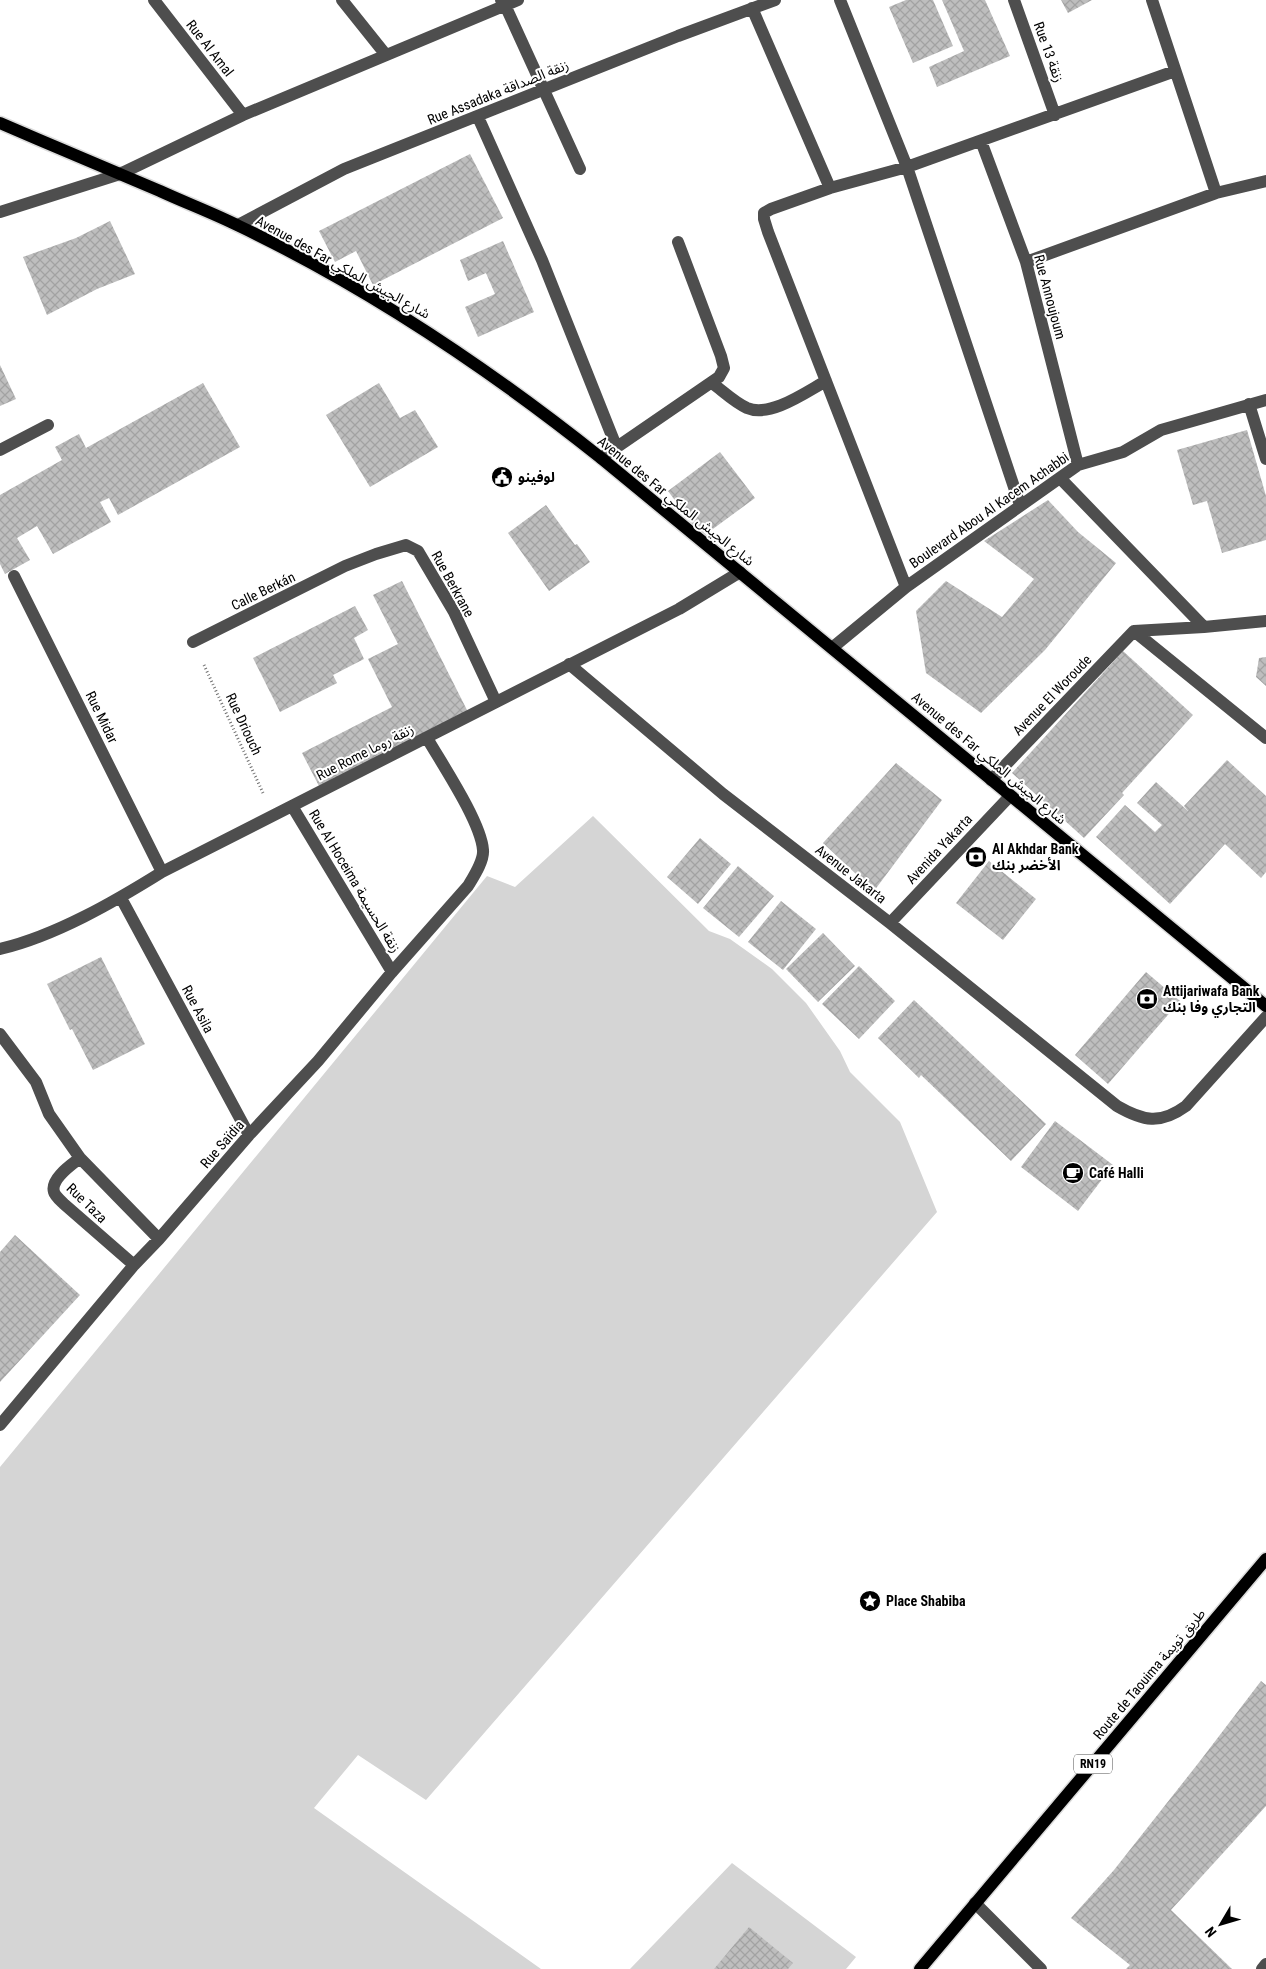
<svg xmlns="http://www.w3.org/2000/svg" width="1266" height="1969" font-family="'Roboto Condensed','Noto Sans Arabic',sans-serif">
<defs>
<pattern id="building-cross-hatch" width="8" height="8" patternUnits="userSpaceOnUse" patternTransform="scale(1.25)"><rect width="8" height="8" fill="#bebebe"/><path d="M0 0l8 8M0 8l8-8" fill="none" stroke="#a2a2a2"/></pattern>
</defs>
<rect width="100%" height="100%" fill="#fff"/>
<path fill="#d5d5d5" d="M593,816l116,115 21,8 42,30 34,34 34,48 10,21 50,50 37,90 -511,588 -68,-45 -44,53 227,161h-541v-502l487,-591 28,11z
M732,1863l124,94 -10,12h-216z"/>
<path fill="url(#building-cross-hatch)" d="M906,0h27l20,46 -40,17 -24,-56z
M942,0h43l25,56 -73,31 -8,-20 35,-16z
M1061,0h31l-24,13z
M470,154l33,64 -130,67 -17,-34 -21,11 -16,-31z
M110,221l25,53 -38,15 -50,26 -24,-58 53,-19z
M503,241l31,71 -56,25 -13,-30 30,-13 -9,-21 -18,8 -8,-21z
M0,365l16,34 -16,7z
M203,383l37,64 -122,68 -9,-17 -9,4 11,20 -58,32 -16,-28 -20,12 13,22 -25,14 -5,-10v-69l62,-35 -7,-13 24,-13 7,14z
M379,383l21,35 15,-8 23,37 -68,40 -44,-72z
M1247,430l19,66v44l-44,13 -15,-52 -14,4 -16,-55z
M720,452l35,46 -53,39 -34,-46z
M1048,500l30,32 38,31 -71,87 -64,63 -55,-40 -10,-62 30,-30 56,36 32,-38 -50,-38z
M546,505l29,40 2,-1 13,18 -41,29 -41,-58z
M402,581l66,131 -149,74 -17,-33 90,-46 -24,-48 30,-15 -25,-49z
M355,606l13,24 -14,8 10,21 -31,16 4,8 -57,29 -27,-54z
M1123,651l70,64 -71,78 2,2 -40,43 -72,-65z
M1266,657v29l-10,-9 3,-19z
M1227,760l39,36v76l-5,6 -36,-34 -55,60 -74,-67 29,-32 30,27 7,-7 -25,-22 19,-21 32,29 -4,-5z
M896,763l46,37 -68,91 -51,-48z
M700,838l31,26 -33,40 -31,-27z
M989,861l47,38 -33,41 -47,-37z
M738,866l36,30 -35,41 -36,-29z
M781,901l35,28 -33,41 -35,-28z
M823,933l32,33 -37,36 -32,-33z
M101,957l44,87 -52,26 -21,-41 -2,1 -23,-46z
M859,966l36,35 -36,38 -37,-35z
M1146,972l34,29 -72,83 -33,-29z
M914,1000l132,124 -35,37 -90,-86 -2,3 -41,-40z
M1055,1121l58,44 -35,46 -57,-44z
M15,1235l65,60 -80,87v-130z
M1261,1681l5,4v121l-95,104 61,59h-106l4,-4 -59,-47 43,-48 86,-109z
M749,1927l44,36 -5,6h-74z"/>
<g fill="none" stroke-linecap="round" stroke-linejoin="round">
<g stroke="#dbdbdb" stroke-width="15">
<path id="major" d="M0,123c53,23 106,45 160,68 26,12 53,22 79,35 130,62 249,142 362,232l665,548
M920,1969l346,-410"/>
</g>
<path stroke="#707070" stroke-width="3" stroke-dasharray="1 2.5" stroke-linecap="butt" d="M204,665l59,128"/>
<path stroke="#4e4e4e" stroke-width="12" d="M154,0l89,115
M342,0l44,55
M501,0l4,5 75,164
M840,0l67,167 113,338
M1014,0l41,115
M1152,0l64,193
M752,8l78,180
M478,117l64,143 74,186
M981,141l45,121 52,203
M0,212l120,-38 123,-59 275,-115
M238,225l106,-56 334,-133 97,-36
M1026,262l190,-69 50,-12
M712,383c11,8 22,19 35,25 23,10 59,-16 79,-27
M1249,404l17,55
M0,450l48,-25
M601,458l118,-81 5,-9 -3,-12 -43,-114
M1060,478l144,149
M14,576l148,296
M906,587l-138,-355 -4,-13v-6l7,-4 59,-21 77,-21 268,-96
M1134,631l132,107
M1134,631l70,-4 62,-6
M193,642l152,-76 31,-12 30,-9 12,6 36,61 42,90
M832,648l74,-61 172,-122 45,-13 38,-22 105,-30
M569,664l154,130 167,129 227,183c26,15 43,19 69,0l80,-89
M991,780l143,-149
M292,806l100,166
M121,898l128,237
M890,923l120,-127
M0,949c55,-13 114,-47 162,-77l517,-263 61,-37
M0,1034l36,48 13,32 31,44 79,81
M80,1158c-9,7 -30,21 -26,34 1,4 7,9 10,12l70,61
M0,1425l134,-160 25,-26 90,-104 69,-74 74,-89 76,-86c6,-10 16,-25 15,-36 -2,-28 -41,-86 -56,-112
M975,1903l66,66
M1262,1969l4,-5"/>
<use href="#major" stroke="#000" stroke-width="12"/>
</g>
<defs>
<g id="civic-disc" transform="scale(1.125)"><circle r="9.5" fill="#000" stroke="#fff"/><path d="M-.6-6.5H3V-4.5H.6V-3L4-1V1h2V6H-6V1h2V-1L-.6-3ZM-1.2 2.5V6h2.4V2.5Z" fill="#fff"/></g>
<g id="bank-disc" transform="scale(1.125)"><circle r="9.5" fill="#000" stroke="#fff"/><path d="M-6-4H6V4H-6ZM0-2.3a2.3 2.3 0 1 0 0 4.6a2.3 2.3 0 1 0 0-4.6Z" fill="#fff"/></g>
<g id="cafe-disc" transform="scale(1.125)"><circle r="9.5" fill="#000" stroke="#fff"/><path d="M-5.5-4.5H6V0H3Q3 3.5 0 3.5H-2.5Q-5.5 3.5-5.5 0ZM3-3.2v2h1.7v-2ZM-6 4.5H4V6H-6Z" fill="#fff"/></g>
<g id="sight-disc" transform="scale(1.125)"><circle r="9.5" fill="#000" stroke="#fff"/><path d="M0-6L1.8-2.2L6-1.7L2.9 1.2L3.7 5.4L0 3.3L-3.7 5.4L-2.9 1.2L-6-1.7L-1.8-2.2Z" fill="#fff"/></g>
</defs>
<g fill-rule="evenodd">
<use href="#civic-disc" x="502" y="477"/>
<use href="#bank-disc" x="976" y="857"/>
<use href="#bank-disc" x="1147" y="999"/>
<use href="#cafe-disc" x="1073" y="1173"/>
<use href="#sight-disc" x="870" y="1601"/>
</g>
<g text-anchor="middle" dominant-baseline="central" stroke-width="4" stroke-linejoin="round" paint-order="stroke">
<rect fill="#fff" stroke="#4c4c4c" stroke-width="1" x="1074" y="1754.5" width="38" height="19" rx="4"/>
<g font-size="12" font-weight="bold" fill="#000">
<text x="1093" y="1764">RN19</text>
</g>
<g font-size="14" fill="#000" stroke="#fff">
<text transform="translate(210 48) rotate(52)">Rue Al Amal</text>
<text transform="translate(1049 52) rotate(70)">Rue 13 زنقة</text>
<text transform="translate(498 92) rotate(-22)">Rue Assadaka زنقة الصداقة</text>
<text transform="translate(343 267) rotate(29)">Avenue des Far شارع الجيش الملكي</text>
<text transform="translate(1050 297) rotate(75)">Rue Annoujoum</text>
<text transform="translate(676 501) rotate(39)">Avenue des Far شارع الجيش الملكي</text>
<text transform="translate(989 510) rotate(-35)">Boulevard Abou Al Kacem Achabbi</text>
<text transform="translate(453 584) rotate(61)">Rue Berkrane</text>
<text transform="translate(263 591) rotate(-26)">Calle Berkán</text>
<text transform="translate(1052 695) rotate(-46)">Avenue El Woroude</text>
<text transform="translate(102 717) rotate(64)">Rue Midar</text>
<text transform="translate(244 724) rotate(65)">Rue Driouch</text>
<text transform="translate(365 752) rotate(-27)">Rue Rome زنقة روما</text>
<text transform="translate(989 758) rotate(40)">Avenue des Far شارع الجيش الملكي</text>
<text transform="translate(939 849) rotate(-47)">Avenida Yakarta</text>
<text transform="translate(851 874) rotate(38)">Avenue Jakarta</text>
<text transform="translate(355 881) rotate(59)">Rue Al Hoceima زنقة الحسيمة</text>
<text transform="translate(198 1009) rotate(62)">Rue Asila</text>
<text transform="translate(222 1144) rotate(-49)">Rue Saïdia</text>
<text transform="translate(87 1203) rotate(44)">Rue Taza</text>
<text transform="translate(1149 1674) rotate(-50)">Route de Taouima طريق تويمة</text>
</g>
<g font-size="14" font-weight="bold" fill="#000" stroke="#fff" text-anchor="start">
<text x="518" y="477">لوفينو</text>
<text x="992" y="849">Al Akhdar Bank<tspan x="992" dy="16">الأخضر بنك</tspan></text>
<text x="1163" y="991">Attijariwafa Bank<tspan x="1163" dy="16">التجاري وفا بنك</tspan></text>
<text x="1089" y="1173">Café Halli</text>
<text x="886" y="1601">Place Shabiba</text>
</g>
</g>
<g transform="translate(1221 1924) rotate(232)" stroke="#ffffff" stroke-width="4" paint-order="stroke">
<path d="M0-4L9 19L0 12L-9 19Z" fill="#000000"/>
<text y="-8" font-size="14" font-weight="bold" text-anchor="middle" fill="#000000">N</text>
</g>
</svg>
